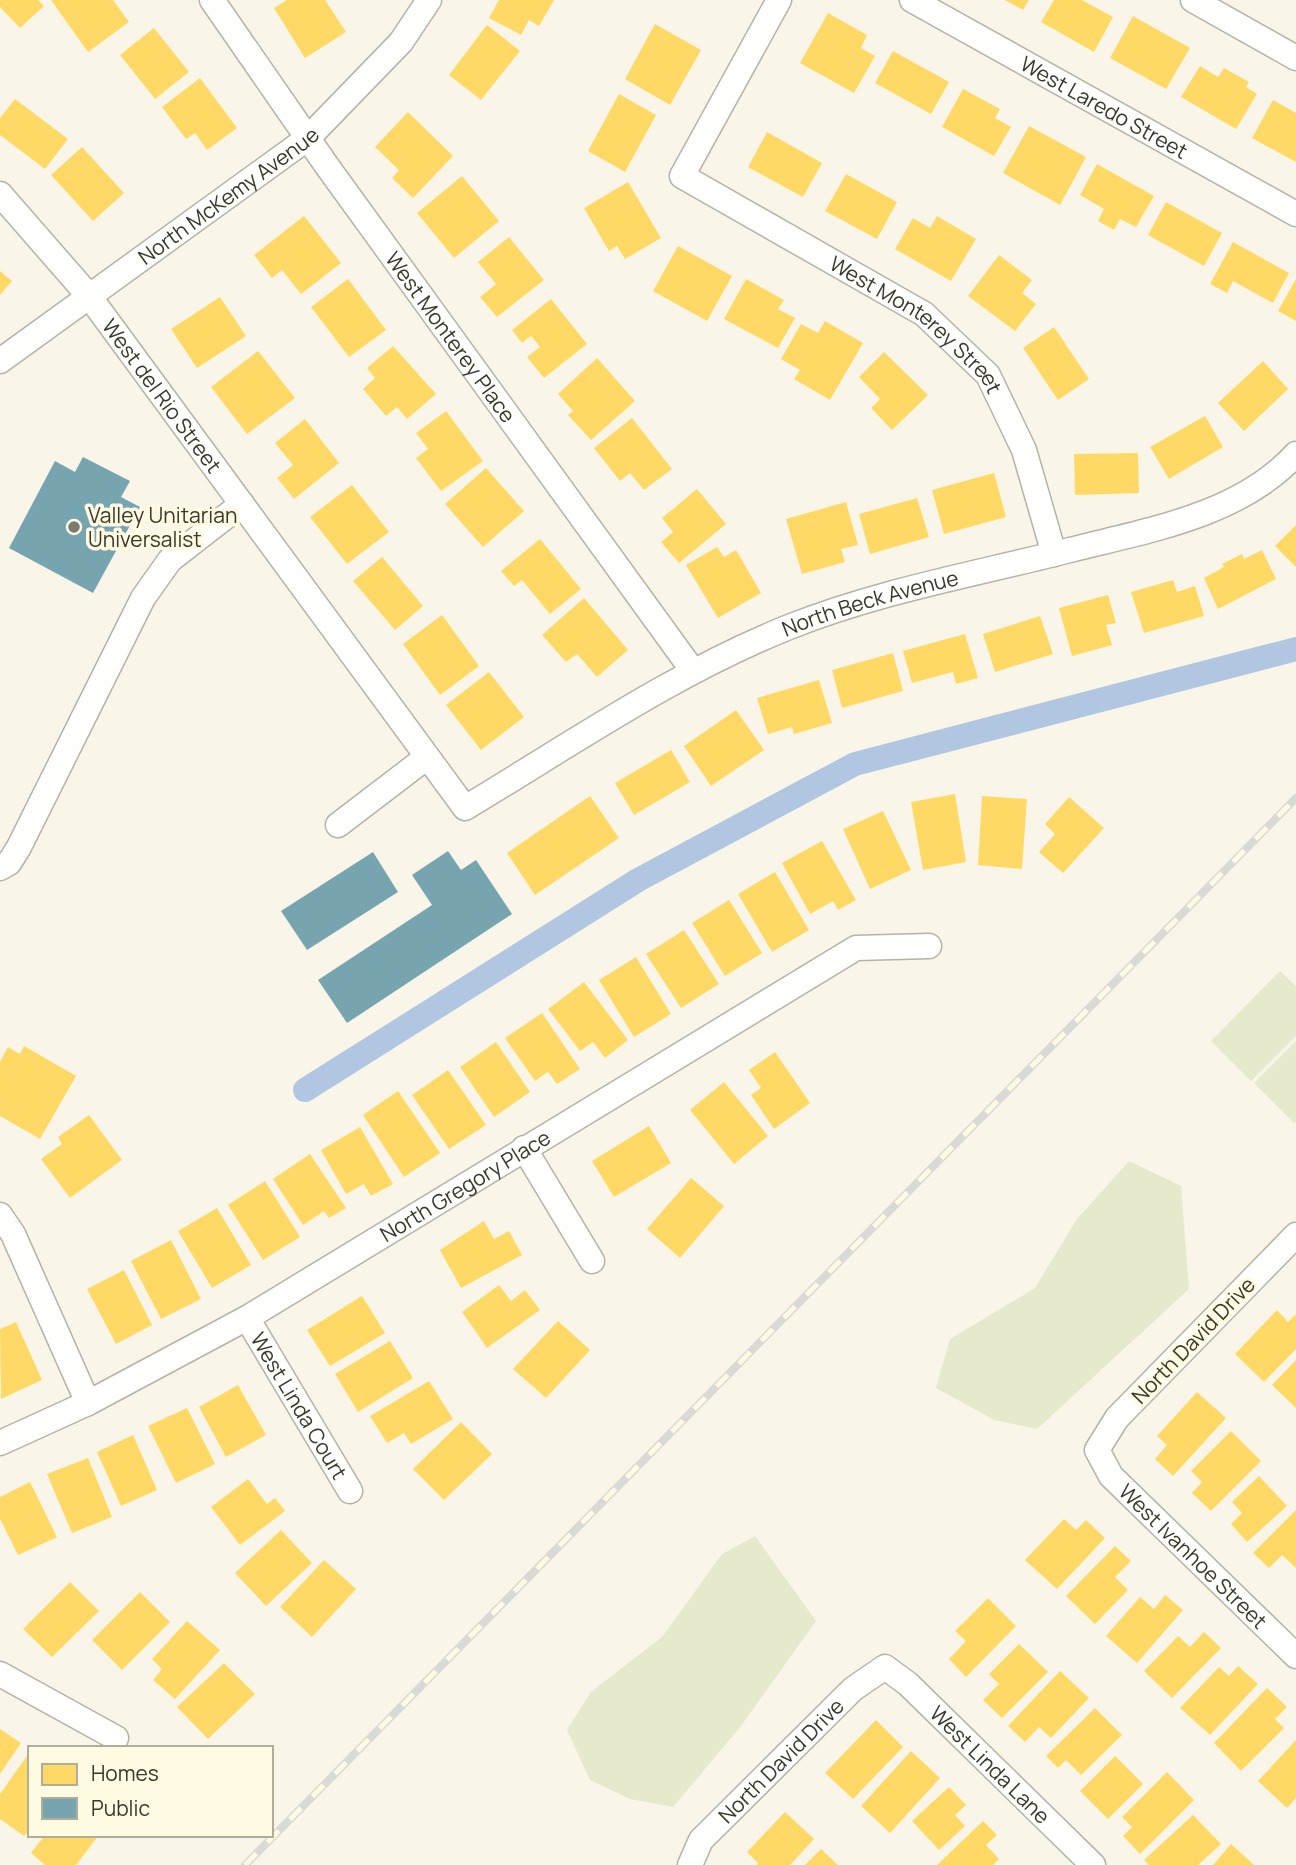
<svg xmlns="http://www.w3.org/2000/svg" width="1296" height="1865" font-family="Manrope,sans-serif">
<rect width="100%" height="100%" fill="#f9f6e9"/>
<path fill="#e6e9cb" d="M1280,971l16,15v50l-45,45 -40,-40z
M1296,1041v81l-2,1 -40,-40z
M1129,1161l52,25 8,103 -152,140 -43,-9 -58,-32 14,-49 85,-51 42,-69z
M755,1536l61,85 -75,105 -68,81 -43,-8 -40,-19 -23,-50 24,-38 71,-55 60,-83z"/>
<path fill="#ffd966" d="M0,0h38l6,6 -24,22 -20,-21z
M51,0h62l16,22 -41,30z
M287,0h38l21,32 -41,26 -31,-50z
M499,0h55l-15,26 -10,-6 -8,15 -32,-17z
M1005,0h24l-6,10z
M1054,0h28l31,17 -19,35 -53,-30z
M828,13l39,22 -6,13 14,8 -21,37 -54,-30z
M1133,16l57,32 -24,41 -56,-31z
M655,24l46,26 -31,55 -45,-26z
M487,25l33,26 -39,49 -32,-25z
M154,28l35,44 -34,27 -35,-44z
M893,51l56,31 -18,32 -56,-31z
M1200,66l18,11 6,-9 25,14 -3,5 11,7 -21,35 -55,-32z
M200,78l37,50 -30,22 -12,-17 -9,6 -24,-32z
M963,89l37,20 -5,9 16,9 -17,29 -52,-29z
M619,94l37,21 -31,57 -37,-21z
M15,99l53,40 -23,30 -45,-34v-17z
M1273,100l23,13v49l-44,-24z
M408,112l45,44 -40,42 -21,-20 7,-8 -24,-23z
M1029,126l57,31 -26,48 -57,-32z
M767,132l55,31 -19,34 -55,-30z
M82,147l42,46 -31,28 -42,-46z
M1097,164l57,32 -18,31 -16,-8 -6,11 -16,-9 6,-12 -24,-14z
M846,174l51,28 -20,37 -52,-28z
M462,176l37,45 -45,37 -37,-45z
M628,182l33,56 -36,21 -8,-13 -8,5 -25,-43z
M1166,202l56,31 -18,33 -56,-31z
M304,216l37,47 -40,31 -19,-24 -10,8 -18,-23z
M937,216l39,23 -25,42 -56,-32 18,-31 17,10z
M509,237l35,43 -47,37 -17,-20 16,-13 -18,-22z
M1233,242l56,31 -16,30 -40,-22 -6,12 -17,-9z
M678,246l54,30 -25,45 -54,-30z
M999,255l33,25 -10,13 14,11 -21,27 -47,-35z
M0,271l12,10 -12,14z
M348,279l38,51 -37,27 -38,-50z
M746,279l38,21 -6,9 17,9 -17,30 -54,-29z
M1296,279v42l-18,-10z
M220,297l26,39 -49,32 -26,-39z
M551,299l36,45 -43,34 -17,-21 13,-10 -9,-11 -9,7 -10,-13z
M825,321l38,22 -33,57 -36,-21 6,-9 -19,-11 20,-35 17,9z
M1054,327l35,52 -31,21 -35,-52z
M393,346l43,48 -29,25 -10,-12 -11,9 -23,-27 12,-11 -8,-10z
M258,351l37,47 -48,36 -36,-47z
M884,352l44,43 -36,35 -21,-22 9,-9 -21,-22z
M597,358l38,43 -44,39 -23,-25 5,-4 -15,-17z
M1263,361l25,28 -44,42 -26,-28z
M446,411l37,50 -42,30 -25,-33 12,-9 -12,-16z
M1205,416l18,31 -54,32 -19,-32z
M632,418l40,51 -28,21 -14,-17 -10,8 -26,-33z
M305,419l34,44 -45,36 -17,-21 16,-13 -18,-22z
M1138,453l1,40 -64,2 -1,-41z
M486,468l38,43 -41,36 -38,-43z
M994,473l12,44 -62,17 -12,-44z
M352,485l37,47 -42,32 -37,-47z
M697,489l29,35 -47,39 -18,-21 12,-10 -11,-14z
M917,498l12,39 -59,17 -11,-40z
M846,502l12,43 -17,4 4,13 -43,12 -16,-55z
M1296,525v42l-21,-21z
M540,539l41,50 -31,25 -28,-34 -8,6 -13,-15z
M717,547l7,10 12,-7 25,43 -43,25 -32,-53z
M1262,550l14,29 -58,30 -14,-31 20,-11 -2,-3 20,-10 2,5z
M382,557l41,49 -28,24 -42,-49z
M1173,580l4,12 18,-6 9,30 -60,17 -13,-41z
M1108,595l8,28 -10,2 6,20 -40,11 -13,-48z
M584,598l44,52 -31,27 -20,-23 -11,8 -24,-27z
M442,615l37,51 -39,29 -37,-51z
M1040,616l13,38 -58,18 -12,-38z
M965,634l13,44 -22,6 -3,-12 -41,11 -9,-32z
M893,653l10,38 -61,17 -10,-38z
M489,672l35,45 -43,33 -35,-45z
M819,680l13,43 -38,11 -2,-7 -24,7 -11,-36z
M736,710l28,40 -53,36 -27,-40z
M671,750l19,32 -56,33 -19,-32z
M955,794l11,68 -43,8 -12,-68z
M590,796l29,42 -84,57 -28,-42z
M982,796l45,3 -5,70 -44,-4z
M1069,797l35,31 -41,45 -24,-21 16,-18 -10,-10z
M883,811l28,59 -41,19 -27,-60z
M822,841l34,59 -18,10 -5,-9 -23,13 -28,-51z
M775,872l34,58 -37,22 -34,-58z
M729,900l33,53 -37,23 -33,-53z
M684,930l35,54 -38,24 -35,-54z
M636,957l35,57 -37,23 -35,-57z
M584,982l44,58 -23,18 -12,-16 -13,9 -32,-42z
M542,1013l38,56 -23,15 -9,-12 -13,9 -30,-43z
M496,1042l34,50 -36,25 -34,-50z
M24,1046l52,30 -36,63 -40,-23v-54l8,-15 12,7z
M775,1052l35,51 -36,26 -23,-34 10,-7 -12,-18z
M448,1070l38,55 -37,24 -37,-54z
M724,1082l44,54 -34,28 -44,-54z
M398,1091l42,62 -36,24 -41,-62z
M89,1115l33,45 -52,38 -29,-39 21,-15 -4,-7z
M649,1126l22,37 -57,34 -22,-36z
M360,1127l33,57 -22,12 -7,-12 -18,10 -25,-44z
M310,1154l36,54 -17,10 -5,-7 -21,14 -30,-46z
M691,1178l33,28 -44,52 -33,-29z
M265,1181l35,56 -37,23 -35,-55z
M217,1208l34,57 -39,23 -34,-57z
M484,1221l10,18 15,-8 13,24 -61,33 -21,-38z
M171,1240l30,59 -40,20 -30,-58z
M124,1270l28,55 -36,19 -29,-55z
M499,1285l12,16 14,-11 15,20 -53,38 -25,-36z
M362,1296l23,37 -55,33 -23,-36z
M1277,1310l11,12 8,-8v35l-32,33 -29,-28z
M558,1321l32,29 -44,48 -33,-29z
M16,1322l26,58 -41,19 -1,-70z
M390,1341l23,37 -55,34 -23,-38z
M1296,1360v48l-24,-23z
M429,1381l24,38 -42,25 -7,-11 -17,10 -17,-27z
M238,1385l28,50 -40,22 -27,-50z
M1197,1392l29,26 -53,58 -18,-17 12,-14 -10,-9z
M187,1408l28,56 -39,19 -28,-57z
M461,1422l31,32 -48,46 -31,-31z
M1231,1431l30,30 -50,50 -19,-18 10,-11 -11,-11z
M133,1435l24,55 -36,16 -24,-54z
M88,1458l24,59 -40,16 -25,-59z
M1259,1476l28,30 -40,36 -16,-18 11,-11 -10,-11z
M248,1479l19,25 8,-6 10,13 -45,34 -29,-38z
M30,1482l27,55 -39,18 -18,-36v-22z
M1296,1510v58l-14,-13 -13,13 -16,-15z
M1064,1519l12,11 10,-10 19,18 -48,51 -32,-29z
M281,1530l31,33 -46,43 -31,-33z
M1115,1546l16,15 -16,16 13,13 -33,34 -29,-28z
M324,1560l32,29 -44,48 -32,-30z
M70,1582l29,29 -47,46 -29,-28z
M140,1592l30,30 -48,48 -30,-30z
M1165,1595l18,15 -46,53 -31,-27 34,-39 14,12z
M988,1598l28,28 -50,51 -17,-18 17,-18 -11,-10z
M187,1621l33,29 -45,49 -22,-19 9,-11 -10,-10z
M1204,1632l17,16 -49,50 -28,-27 34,-35 12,11z
M1019,1644l29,28 -46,46 -19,-18 16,-16 -10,-10z
M224,1663l31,31 -47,45 -31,-32z
M1238,1666l20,18 -48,51 -30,-27 39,-41 10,9z
M1060,1671l29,27 -38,40 -12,-11 -14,15 -17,-16z
M1267,1688l20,19 -12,12 9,9 -43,43 -27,-28z
M1095,1708l27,27 -41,40 -15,-15 -8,8 -12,-12z
M876,1720l27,27 -50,52 -28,-26z
M0,1729l21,14 -21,31z
M1296,1740v58l-9,10 -29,-27z
M911,1751l29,27 -50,55 -29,-27z
M27,1756l3,73 -6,7 -24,-17v-25z
M1115,1756l28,28 -35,35 -28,-28z
M1167,1772l27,28 -54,54 -17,-18 9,-9 -10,-10z
M949,1787l17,18 -11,10 10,11 -26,24 -27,-29z
M785,1812l29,27 -24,26h-33l1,-2 -11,-11z
M1193,1815l28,29 -23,21h-49l-5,-5z
M983,1821l14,14 -11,10 13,14 -6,6h-56z
M45,1835h54l-23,30h-31l-14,-12z
M1231,1844l23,21h-41z
M821,1849l17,16h-33z"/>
<path fill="#76a5af" d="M83,457l47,24 -9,16 19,10 -47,86 -84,-45 46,-87 20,11z
M448,851l13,19 15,-10 36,54 -165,109 -29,-43 114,-75 -20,-30z
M373,852l25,40 -91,58 -26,-39z"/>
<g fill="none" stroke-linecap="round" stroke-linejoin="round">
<path stroke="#b1c7e1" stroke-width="24" d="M305,1090l333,-210 217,-116 441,-115"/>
<g stroke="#b5b3a8" stroke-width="27">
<g id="minor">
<path id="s1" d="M212,0l115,166 366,505"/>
<path id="s2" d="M779,0l-97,176 242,138 64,61 36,75 30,104"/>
<path id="s3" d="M912,0l384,214"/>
<path d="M1193,0l103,58"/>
<path id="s4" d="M0,194l89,102 376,512c105,-63 209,-135 324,-181 90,-36 187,-53 281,-77 78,-20 169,-34 226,-96"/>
<path id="s5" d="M0,361l308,-223 93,-96 28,-42"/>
<path d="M338,825l89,-68"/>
<path d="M0,868l9,-5 10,-16 124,-249 27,-38 72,-56"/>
<path d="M524,1148l68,113"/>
<path d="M0,1215l13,19 75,169"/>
<path id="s6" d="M1296,1235l-179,183 -20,32 14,26 185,180"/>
<path id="s7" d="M247,1318l103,173"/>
<path id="s8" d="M0,1443l88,-40 159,-85 609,-370 73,-2"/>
<path d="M0,1674l116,64"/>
<path id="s9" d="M690,1865l11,-25 152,-151 32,-22 23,17 185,181"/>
</g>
</g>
<use href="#minor" stroke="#fefefc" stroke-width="24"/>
<g stroke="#dad9d5" stroke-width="8">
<path id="rail" d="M245,1865l1051,-1067"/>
</g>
<use href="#rail" stroke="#fffbe3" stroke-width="5" stroke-dasharray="16" stroke-linecap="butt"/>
</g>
<circle fill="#7d7a6f" stroke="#fffbe3" stroke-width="2.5" cx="74" cy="527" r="7"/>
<g text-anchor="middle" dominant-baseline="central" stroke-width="7" stroke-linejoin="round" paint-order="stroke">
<g font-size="21" fill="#3a382d" stroke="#fffbe3">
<text stroke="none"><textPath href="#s3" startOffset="220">West Laredo Street</textPath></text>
<text stroke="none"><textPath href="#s5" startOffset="282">North McKemy Avenue</textPath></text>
<text stroke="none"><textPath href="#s2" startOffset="480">West Monterey Street</textPath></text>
<text stroke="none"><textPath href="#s1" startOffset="413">West Monterey Place</textPath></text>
<text stroke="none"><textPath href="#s4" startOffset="259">West del Rio Street</textPath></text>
<text stroke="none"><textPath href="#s4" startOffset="1227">North Beck Avenue</textPath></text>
<text stroke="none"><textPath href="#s8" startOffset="532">North Gregory Place</textPath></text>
<text transform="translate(1193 1340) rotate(-46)">North David Drive</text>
<text stroke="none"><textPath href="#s7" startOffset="102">West Linda Court</textPath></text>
<text stroke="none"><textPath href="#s6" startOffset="438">West Ivanhoe Street</textPath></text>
<text stroke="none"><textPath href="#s9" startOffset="140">North David Drive</textPath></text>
<text stroke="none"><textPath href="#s9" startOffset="424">West Linda Lane</textPath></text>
</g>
<g font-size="21" fill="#3a382d" stroke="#fffbe3" text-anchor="start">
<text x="88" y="515">Valley Unitarian<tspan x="88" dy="24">Universalist</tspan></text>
</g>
</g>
<rect x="28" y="1746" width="245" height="91" fill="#fffbe3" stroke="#b0ad9a" stroke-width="2"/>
<rect x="42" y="1764" width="35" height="21" fill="#ffd966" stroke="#b0ad9a" stroke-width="2"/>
<text x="91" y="1781" font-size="21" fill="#3a382d">Homes</text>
<rect x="42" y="1798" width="35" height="21" fill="#76a5af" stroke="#b0ad9a" stroke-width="2"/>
<text x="91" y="1816" font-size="21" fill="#3a382d">Public</text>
</svg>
